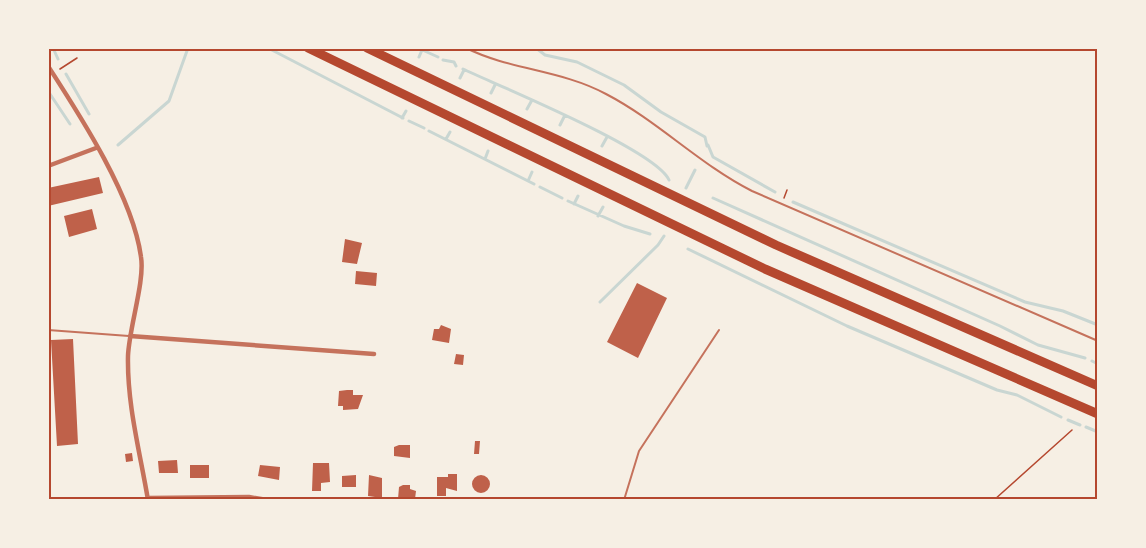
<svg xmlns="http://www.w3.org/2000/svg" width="1146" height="548" font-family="'Titillium Web',sans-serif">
<rect width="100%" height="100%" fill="#f6efe4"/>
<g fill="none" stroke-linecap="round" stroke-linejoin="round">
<path stroke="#c9d6d2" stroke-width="3" d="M53,48l5,11
M268,48l135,70
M418,48l20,9
M536,48l9,7 32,7 47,23 37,27 44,25 2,9
M419,57l3,-7
M443,60l11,2 2,4
M463,69c36,17 193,81 206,111
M66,74l23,40
M460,78l4,-8
M48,91l22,33
M491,93l4,-8
M527,109l5,-9
M402,118l4,-7
M409,121l15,7
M560,125l5,-10
M429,131l105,53
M446,139l4,-7
M118,145l51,-44 19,-53
M708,145l5,12 62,35
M602,146l5,-9
M485,159l3,-8
M528,181l4,-9
M540,187l22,11
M686,188l9,-18
M713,198l287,128 38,19 47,13
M568,201l56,25 26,8
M793,202l232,100 38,9 35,14
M574,204l4,-8
M598,216l5,-9
M688,249l159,77 150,64 20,5 44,22
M600,302l58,-57 6,-9
M1092,361l6,3
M1068,420l12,5
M1086,427l12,5"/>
</g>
<path fill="#bf614a" d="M99,177l4,16 -55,13v-18z
M92,209l5,20 -28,8 -5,-21z
M345,239l17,4 -5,21 -15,-2z
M356,271l21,2 -1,13 -21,-2z
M637,283l30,15 -29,60 -31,-16z
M441,325l10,4 -2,14 -17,-3 2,-11h5z
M73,339l5,105 -21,2 -6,-106z
M456,354l8,1 -1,10 -9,-1z
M347,390h6v5h10l-5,14 -15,1v-4h-5l1,-15z
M475,441h5l-1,13h-5z
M399,445h11v13l-16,-2v-9z
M132,453l1,8 -7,1 -1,-8z
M177,460l1,13h-19l-1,-12z
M313,463h16l1,19 -9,1v8h-9z
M190,465h19v13h-19z
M260,465l20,2 -1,13 -21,-4z
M448,474h9v17l-11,-3v8h-9v-19h11z
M356,475v12h-14v-11z
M369,475l13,3v20l-14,-2z
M472 484a9 9 0 1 1 18 0a9 9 0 1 1-18 0Z
M403,485h7v4l6,2 -1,8h-17l1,-12z"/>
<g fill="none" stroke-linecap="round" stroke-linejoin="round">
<path stroke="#b5482f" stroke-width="1.5" d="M60,69l17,-11
M784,198l3,-8
M994,500l78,-70"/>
<path stroke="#c5725c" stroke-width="2" d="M466,48c44,22 96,22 140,46 52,27 93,70 146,97l346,150
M48,330l81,6
M624,500l15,-49 80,-121"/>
<path stroke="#c5725c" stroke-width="4.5" d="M48,66c33,51 85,131 93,191 4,24 -12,71 -13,99 -1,49 12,96 20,144
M48,166l48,-18
M130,336l244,18
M148,498l101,-1 18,3"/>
<path stroke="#b5482f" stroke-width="9" d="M308,48l457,221 333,145
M367,48l409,197 322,141"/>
</g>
<rect width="1146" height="548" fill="none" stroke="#f6efe4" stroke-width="99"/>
<rect x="50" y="50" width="1046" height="448" fill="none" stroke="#b5482f" stroke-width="2"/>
</svg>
